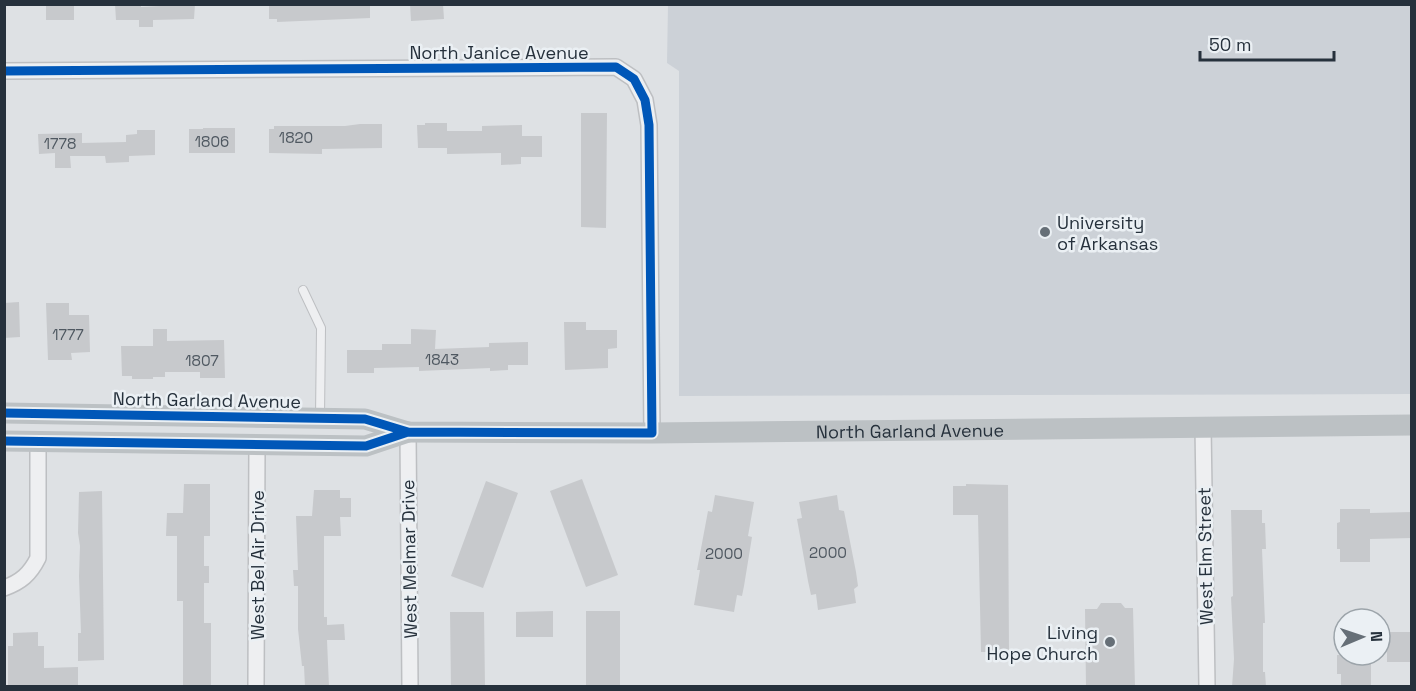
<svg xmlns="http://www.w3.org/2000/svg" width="1416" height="691" font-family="'Space Grotesk',sans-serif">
<rect width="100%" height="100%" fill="#dee1e4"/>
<path fill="#ccd1d7" d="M668,5h743v389l-732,2v-325l-12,-8z"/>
<path fill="#c7c9cc" d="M46,4h28v16h-28z
M115,4h26v3l54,-3 -1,15 -41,1v7h-14v-7h-23z
M269,4h42v2l59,-2v14l-93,4v-3h-8z
M410,4h33l1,15 -33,2z
M581,113h26l-1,115 -25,-1z
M425,123h22v8h35v-5l40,-1v11h20v21h-21v7l-20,1v-12l-54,1v-6h-29l-1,-23h8z
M360,124h22v24l-60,1v5l-53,-1v-24h5v-3h71z
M203,128h32v25h-46v-24h14z
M137,130h18v25l-26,1v6l-23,1 -1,-7h-35l1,12h-16v-15l-16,1 -1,-20 44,-1v10l44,-1v-7l11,-1z
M19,302l1,35 -16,1v-35z
M46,303h23v12h20l1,37 -19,1 1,7h-24z
M564,322h22v8h31v18l-9,1v19l-43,2z
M153,329h14v12l57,-1 1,38h-25v-6h-35v5h-12v2h-21v-3h-10l-1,-30h32z
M411,329l25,1 -1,19 54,-2v-4l39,-1v23h-20v5l-18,1v-3l-71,3v-4l-45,1v5h-27v-23h35v-6h29z
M582,479l36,96 -32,12 -36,-96z
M486,481l32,12 -35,95 -32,-12z
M184,484h26v52h-6v30h5v17h-5v40h7v64h-28v-86h-6v-65h-11l1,-23h16z
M966,484l42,1 1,167h-28l-3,-137h-25v-29h13z
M314,490h26v8h11v19h-11l1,19h-17v81h3v8l17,-1 1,16h-18l2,47h-24l-1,-21h-2l-4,-37v-43h-4l-1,-16h5l-2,-54h16z
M102,491l2,169 -26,1v-28h3l-2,-57 1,-30 -2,-13 1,-41z
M715,495l39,7 -6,34 4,1 -8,49 -2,10 -5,-1 -3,17 -40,-7 6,-35h-3l11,-59 4,1z
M837,495l2,15 5,1 12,61 2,14 -4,3 2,14 -38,7 -2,-16 -5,1 -3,-14 -11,-62 5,-1 -3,-16z
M1340,509h30v4l42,-1v26l-42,1v23h-30v-13h-3v-26l3,-1z
M1231,510h31v13h3l1,26h-4l3,74h-2v49h2l1,15h-34l2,-28 -3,-62 2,-1z
M1101,603h20l4,5h8l2,79h-49l-1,-78h12z
M553,611v26h-37v-25z
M586,611h34v76h-34z
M450,612h34l1,75h-34z
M38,632v14h6v22l34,-1v20h-70v-41h5v-13z
M1387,632h25v30h-25z
M1337,655h34v31h-30v-12h-4z"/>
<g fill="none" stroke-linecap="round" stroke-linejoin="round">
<g stroke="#bdbfc2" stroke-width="10">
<path id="lane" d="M303,290l18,38 -1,89"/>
</g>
<g stroke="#bdbfc2" stroke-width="18">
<path id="street" d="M4,71l612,-4 18,12 11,21 4,25 3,308
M1203,426l4,260
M408,432l2,254
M4,588c17,-6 26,-14 34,-30v-118
M256,686l1,-242"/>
</g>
<use href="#lane" stroke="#eeeff1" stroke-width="8"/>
<use href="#street" stroke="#eeeff1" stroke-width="15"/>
<g stroke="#bcc1c4" stroke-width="21">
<path id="s1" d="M4,413l361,6 43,13 244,1 760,-8"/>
<path d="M4,441l362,5 42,-14"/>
</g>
<g stroke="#ebf0f4" stroke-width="13">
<path id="cycleway" d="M4,71l612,-4 18,12 11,21 4,25 3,308 -244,-1 -43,-13 -361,-6
M4,441l362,5 42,-14"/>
</g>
<use href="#cycleway" stroke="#0057b8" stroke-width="9"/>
</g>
<g fill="#666f77" stroke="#ebf0f4" stroke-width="2">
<circle cx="1045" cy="232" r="6"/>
<circle cx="1110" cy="642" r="6"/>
</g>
<g text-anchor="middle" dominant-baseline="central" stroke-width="5" stroke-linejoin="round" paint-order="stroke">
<g font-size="15" fill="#4f5861">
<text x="296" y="137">1820</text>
<text x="212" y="141">1806</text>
<text x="60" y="143">1778</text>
<text x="68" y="334">1777</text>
<text x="442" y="359">1843</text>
<text x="202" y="360">1807</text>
<text x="828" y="552">2000</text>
<text x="724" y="553">2000</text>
</g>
<g font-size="18" fill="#26313c" stroke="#ebf0f4">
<text x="499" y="52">North Janice Avenue</text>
<text transform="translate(207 400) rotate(1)">North Garland Avenue</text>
<text stroke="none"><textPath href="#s1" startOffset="908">North Garland Avenue</textPath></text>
<text transform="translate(1205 556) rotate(-91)">West Elm Street</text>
<text transform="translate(409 559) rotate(-91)">West Melmar Drive</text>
<text transform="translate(257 565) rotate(-90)">West Bel Air Drive</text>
</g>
<g font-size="18" fill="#26313c" stroke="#ebf0f4" text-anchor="start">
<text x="1057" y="222">University<tspan x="1057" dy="21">of Arkansas</tspan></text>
<text x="1098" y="632" text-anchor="end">Living<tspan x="1098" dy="21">Hope Church</tspan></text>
</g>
</g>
<rect width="1416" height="691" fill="none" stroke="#26313c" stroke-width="12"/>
<g transform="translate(1362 637) rotate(88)"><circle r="28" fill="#ebf0f4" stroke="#9ca4aa" stroke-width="1.5"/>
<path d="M0-4.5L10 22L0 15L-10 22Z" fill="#666f77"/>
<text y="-9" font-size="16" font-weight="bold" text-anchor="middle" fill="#26313c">N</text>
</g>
<path d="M1200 51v9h134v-9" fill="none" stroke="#26313c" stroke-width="3"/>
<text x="1209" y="51" font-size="18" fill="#26313c" stroke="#ebf0f4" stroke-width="4.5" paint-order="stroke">50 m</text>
</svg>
